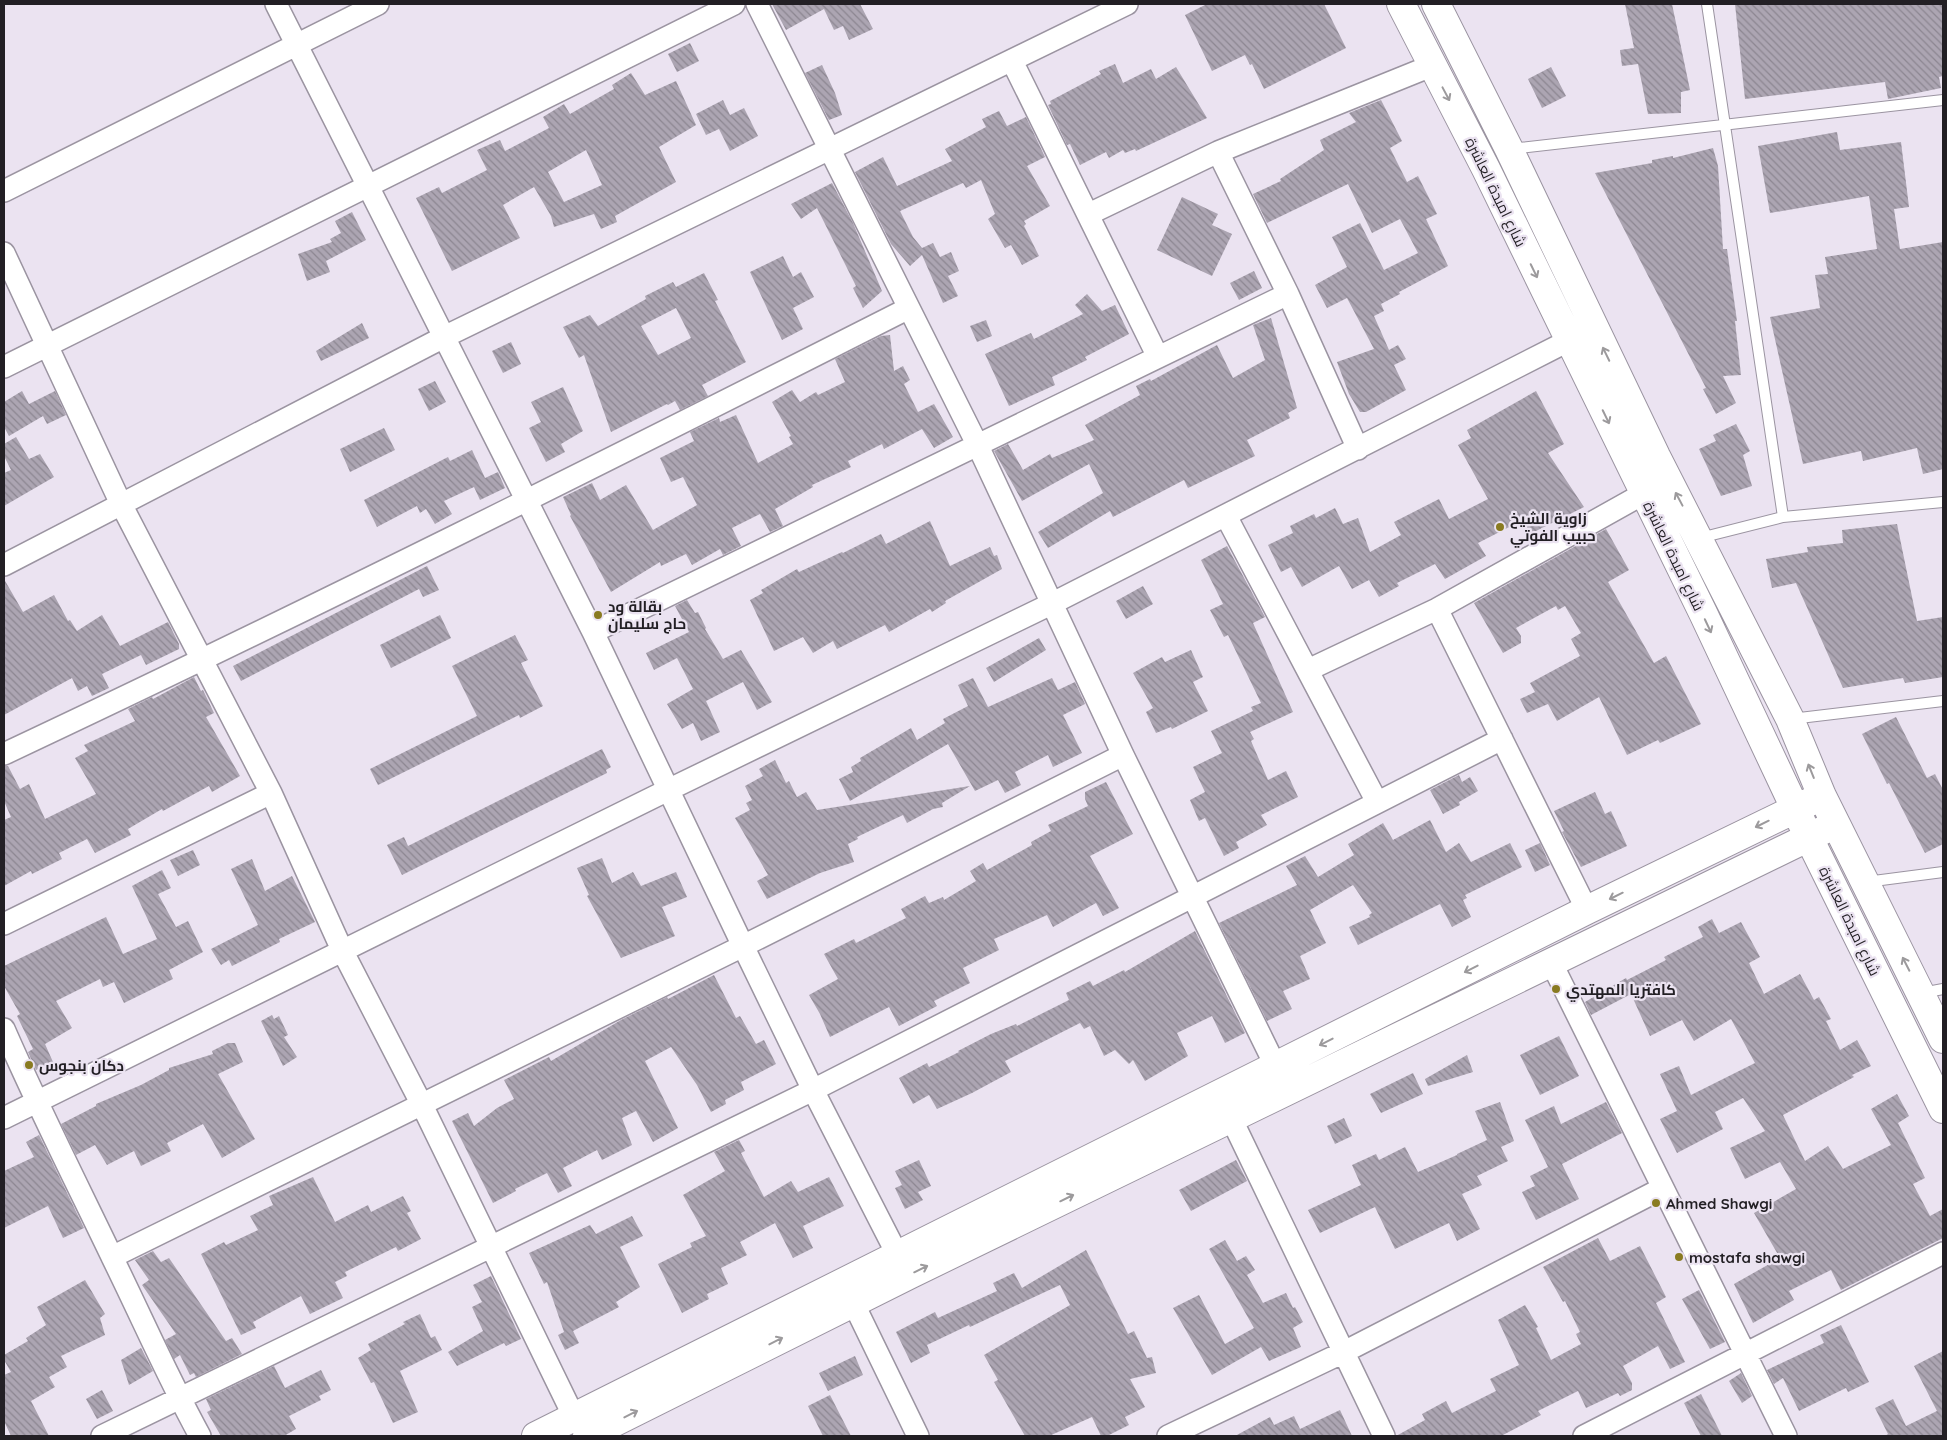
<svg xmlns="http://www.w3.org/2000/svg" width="1947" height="1440" font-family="Quicksand,Cairo,sans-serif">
<defs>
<pattern id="building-back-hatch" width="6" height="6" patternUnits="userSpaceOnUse" patternTransform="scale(1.25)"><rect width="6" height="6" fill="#aca5b2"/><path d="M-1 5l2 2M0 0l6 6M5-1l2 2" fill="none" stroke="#8c8691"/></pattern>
</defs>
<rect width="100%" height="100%" fill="#ebe3f1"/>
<path fill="url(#building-back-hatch)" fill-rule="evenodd" d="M772,4h88l13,25 -24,11 -6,-14 -9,4 -10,-21 -38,21z
M1207,4h117l22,44 -82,41 -12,-25 -2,1 -5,-10 -33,16 -27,-56z
M1625,4h47l18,86 -9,2v21l-33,1 -10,-50 -16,2 -2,-16 14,-2z
M1735,4h208v72l-4,1 2,11 -53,11 -3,-17 -140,17z
M690,43l9,18 -22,11 -9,-18z
M1115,64l8,19 28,-14 5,10 20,-12 31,51 -71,33 -1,-2 -10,4 -2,-3 -14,8 -3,-6 -26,13 -10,-21 -3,1 -19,-40 3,-1 -1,-3 51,-27 -2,-3z
M822,65l13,28 7,22 -13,5 -24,-47z
M1551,67l15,29 -24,12 -14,-29z
M631,73l14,22 31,-14 20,44 -37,22 17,35 -61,34 2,6 -16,7 -7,-15 -40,13 -3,-11 -17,-29 -31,18 17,33 -68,33 -36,-73 23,-11 3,6 45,-23 -10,-20 23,-10 5,11 44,-23 -6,-11 21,-13 6,10 44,-25 -2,-4zM586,150l16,35 -38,17 -16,-30z
M723,100l7,15 14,-7 14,28 -28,15 -11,-22 -13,6 -10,-21z
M1381,100l21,41 -12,7 17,34 11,-6 19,38 -11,5 22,47 -49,26 1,2 -19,10 3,7 -10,5 15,34 9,-5 8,14 -12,6 12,25 -40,22h-6l-11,-18 -12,-32 37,-13 -27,-51 -20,10 -12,-23 32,-18 -15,-30 28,-14 24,47 34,-17 -18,-34 -28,14 -24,-49 -81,39 -14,-29 28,-13 -1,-2 44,-29 -4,-10 36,-18 -7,-9z
M999,111l8,15 19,-9 19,40 -18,9 23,40 -26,15 2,3 -2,2 15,30 -17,9 -11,-20 -6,3 -17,-29 7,-5 -14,-34 -15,8 -3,-5 -63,28 13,26 9,11 11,-5 7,14 11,-5 8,19 -11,5 10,20 -15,7 -21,-48 -12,11 -19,-22 -36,-72 28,-15 14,29 55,-25 -7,-12 41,-22 -4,-8z
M1837,132l3,18 61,-8 8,65 -15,2 6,40 43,-7v227l-20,5 -6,-26 -54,13 -2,-10 -58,13 -33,-147 50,-9 -5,-33 13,-1 -3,-17 52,-8 -8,-53 -99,17 -12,-67z
M1713,148l5,18 5,83h4l10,72h-2l6,54 -18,1 13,27 -20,11 -13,-25 3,-1 -111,-215 57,-10v-3l21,-4v2z
M832,183l21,40 29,68 -19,17 -10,-20 3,-2 -39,-78 -16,11 -10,-15z
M1182,197l36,17 -6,11 20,9 -20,42 -55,-26z
M352,212l14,28 -40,21 4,11 -23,9 -9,-27 34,-12 -2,-3 11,-6 -6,-12z
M783,256l10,21 8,-5 13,25 -21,11 10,21 -21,11 -32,-68z
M1254,271l8,17 -23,12 -9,-17z
M704,273l14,27 -3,1 31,61 -44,23 6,11 -28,14 -5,-9 -7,4 -1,-1 -56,28 -27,-77 -5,3 -16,-31 27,-12 8,11 48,-27 -1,-3 28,-14 3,5zM676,308l15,30 -33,17 -17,-29z
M1087,294l15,17 13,-6 14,29 -44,23 2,3 -35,17 3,8 -46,21 -24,-52 46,-21 3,6 49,-25 -8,-9z
M1271,318l26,90 -9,5 2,5 -43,22 8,16 -67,32 -4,-8 -71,37 -3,-6 -62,37 -10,-16 65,-39 -14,-29 -67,37 -28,-50 14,-7 15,26 27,-16 2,4 42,-18 -9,-15 55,-30 -4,-9 14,-7 1,2 66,-36 16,33 32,-18 -12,-35z
M986,320l6,16 -15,6 -7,-16z
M362,323l7,15 -48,23 -5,-10z
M890,335l4,36 9,-5 7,14 -6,4 14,28 16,-8 19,33 -19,11 -12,-19 -38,20 -2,-5 -34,17 3,6 -39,18 1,2 -38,22 8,17 -13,6 -10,-18 -28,14 9,18 -18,9 -3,-6 -28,16 -6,-11 -25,12 -1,-4 -49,30 -41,-76 1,-1 -8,-18 29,-14 8,17 26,-15 27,45 44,-25 -14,-28 -12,5 -11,-24 34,-17 -4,-9 29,-14 1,4 16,-7 22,48 35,-19 -4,-7 2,-1 -19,-34 20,-12 8,12 16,-10 2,3 27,-13 -10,-23 46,-23z
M511,342l10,22 -18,9 -11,-22z
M435,381l11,21 -17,9 -11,-22z
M563,387l20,44 -22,13 4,8 -19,10 -17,-34 12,-6 -10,-20z
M22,391l7,13 26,-13 11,24 -19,9 -4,-8 -34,20 -5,-9v-25z
M1536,391l28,53 -16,9 36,54 -56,28 -7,-14 -43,22 8,13 -41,23 -10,-15 -38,19 2,3 -20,11 -10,-17 -17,9 -13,-23 -37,21 -11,-20 -10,5 -13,-27 25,-12 -3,-7 24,-12 2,4 19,-10 8,16 15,-6 12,34 31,-17 -7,-13 45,-23 10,20 39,-20 -30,-54 13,-7 -4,-8z
M1736,424l14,27 -7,4 9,31 -31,10 -22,-47 17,-8 -3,-6z
M384,428l11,22 -45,22 -10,-23z
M16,437l13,22 11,-5 14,23 -50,29v-33l7,-3 -7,-14v-12z
M472,450l13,28 13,-6 7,16 -25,12 -6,-13 -30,14 8,13 -17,10 -9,-15 -6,4 -3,-7 -40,21 -13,-27 84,-43 2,4z
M930,521l20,45 40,-19 4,9 3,-1 5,14 -57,32 1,2 -14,9 -2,-3 -41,23 -4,-7 -48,24 -4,-8 -20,12 -10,-16 -29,14 -24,-51 13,-7 -2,-3 36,-21 2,3 43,-20 1,1 38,-19 5,10z
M1897,524l20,97 26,-4v60l-38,6 -2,-5 -60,10 -47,-105 -24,5 -6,-29 42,-7 -1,-5 36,-4 -1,-13z
M1606,529l23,41 -21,12 46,81 12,-7 35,68 -41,19 -2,-3 -31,15 -28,-58 -42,24 -9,-17 -21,9 -7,-14 15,-7 -5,-9 50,-27 -9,-17 10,-6 -16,-27 -7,4 -2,-4 -40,22 5,8v7l-18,10 -29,-50z
M1227,546l38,71 -12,6 40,89 -43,20 4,7 -3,2 17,39 18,-9 12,26 -37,18 6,10 -31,17 3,6 -15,8 -19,-38 -6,3 -9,-21 15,-8 -12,-25 29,-14 -11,-22 42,-20 -2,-4 10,-4 -33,-68 -4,2 -14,-27 13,-6 -22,-44z
M427,566l12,24 -16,7 -4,-8 -178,92 -8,-15z
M4,579l19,33 31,-17 14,26 2,-1 7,11 25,-16 18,31 48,-24 11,22v5l-33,16 -5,-10 -39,19 7,14 -17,8 -5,-10 -9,5 -6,-13 -68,37z
M1143,586l10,18 -27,15 -10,-18z
M687,600l8,13 3,-1 8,16 -1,1 18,30 18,-9 31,52 -15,8 -14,-28 -37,19 14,31 -19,9 -8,-18 -11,6 -15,-25 26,-15 -16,-31 -23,12 -8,-17 43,-21 -14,-26z
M440,615l11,23 -60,30 -11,-23z
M515,635l13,25 -7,3 22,43 -23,12 -1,-3 -141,70 -8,-16 107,-53 -25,-50z
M1039,638l7,12 -52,32 -8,-14z
M1191,650l12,27 -10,5 15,29 -36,18 -1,-2 -15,6 -10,-21 7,-4 -20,-35 29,-16 3,5z
M194,677l7,14 2,-1 11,23 -8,4 34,59 -28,16 -3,-6 -46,25 -1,-2 -34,20 3,6 -36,18 -8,-14 -28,14 3,6 -30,15 -1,-3 -27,15v-66l7,-3 -7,-16v-35h4l12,23 9,-5 16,35 51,-25 -21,-36 13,-7 -4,-6 51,-24 -7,-12 24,-12 1,2z
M973,678l15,29 64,-29 6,12 17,-8 10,22 -22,11 19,38 -29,14 -5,-12 -33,17 6,13 -16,8 -7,-13 -23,11 -27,-47 -98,57 -11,-22 14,-7 -2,-5 10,-6 -1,-3 51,-30 6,12 28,-17 -2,-4 25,-13 -10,-21z
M1896,717l31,61 8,-4 8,16v54l-18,9 -36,-70 -2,1 -25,-50z
M602,749l9,18 -5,3 1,3 -205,102 -15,-30 17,-8 4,9z
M775,760l11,23 3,-2 8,16 9,-5 11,18 153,-24 -28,17 1,4 -10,2 -26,14 -4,-8 -46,22 1,2 -10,5 6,18 -34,11 -53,26 -10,-18 11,-6 -33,-57 15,-8 -4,-7 6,-3 -7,-14 18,-10 -4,-7z
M1459,775l3,7 8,-5 8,14 -19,11 1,3 -17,9 -13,-24z
M1106,782l27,52 -43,22 29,52 -16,8 -7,-13 -43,24 -6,-12 -53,24 5,11 -36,18 7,15 -36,18 3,5 -38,20 -10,-19 -59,30 -10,-23 -11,-19 29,-16 -14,-25 30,-15 2,4 50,-25 -5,-9 24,-13 4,7 14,-6 1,3 32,-19 -6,-10 13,-8 4,7 45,-25 -1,-3 20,-11 -3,-6 40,-19 -3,-7v-7z
M1595,792l10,22 6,-3 16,35 -46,21 -19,-35 2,-1 -10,-20z
M1430,820l16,32 13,-9 12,19 39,-19 12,24 -57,28 2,3 -4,2 8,17 -19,10 -12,-23 -82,41 -9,-18 21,-10 -1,-2 3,-2 -19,-28 -43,25 16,33 -26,13 10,23 -27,12 9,18 -25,12 -48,-98 78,-38 -11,-19 19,-10 13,21 36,-22 -6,-11 35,-21 10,17z
M1540,843l10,22 -15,7 -10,-22z
M193,850l7,15 -22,11 -8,-16z
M602,858l10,25 21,-11 8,14 35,-14 11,25 -25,10 13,29 -54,22 -34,-62 2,-1 -12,-27z
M252,859l13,32 27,-15 23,46 -36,17 1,3 -48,24 -3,-6 -8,5 -10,-16 47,-24 -27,-56z
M162,870l9,18 -13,6 18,33 12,-6 15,31 -34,18 4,9 -49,24 -10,-21 -11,5 -3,-8 -44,22 16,27 -27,16 8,18 -17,8 -8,-18 5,-3 -16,-33 3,-2 -16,-28v-20l102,-49 17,37 34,-15 -25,-53z
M1712,919l7,14 22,-11 19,35 -11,6 15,31 36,-20 14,26 5,-3 12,22 -5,2 14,29 17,-10 14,26 -19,9 2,2 -71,38 22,46 23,-15 15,23 48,-24 -20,-36 26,-15 12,22 -11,7 27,55 -12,6 17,32 13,-7v29l-102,52 -10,-20 -42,21 5,9 -41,23 -19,-39 46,-26 -26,-45 42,-24 -16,-27 -35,17 -15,-31 35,-17 -22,-33 -28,14 8,17 -46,24 -17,-34 17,-8 -17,-37 19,-8 12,29 64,-32 -24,-44 -37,22 -12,-21 -32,16 -19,-42 -40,21 -6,-13 41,-24 1,2 39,-20 -2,-3 39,-20 -5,-10z
M1195,931l50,102 -20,10 -13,-27 -35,17 11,23 -43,25 -12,-21 -4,4 -14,-14 -11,6 -14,-30 -6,3 -4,-6 -75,38 6,11 -39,21 -35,16 -8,-14 -16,9 -14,-26 28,-15 2,4 30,-15 -1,-1 33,-17 25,-10 1,2 52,-26 -3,-7 24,-12 3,5 31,-16 1,2z
M714,975l22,43 4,-2 16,28 8,-4 12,24 -35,18 3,8 -19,10 1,4 -15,8 -14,-27 -26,-38 -26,14 33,67 -25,14 -17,-31 -14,7 10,27 -30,15 -5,-10 -34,18 9,18 -14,7 -11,-20 -32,16 1,2 -23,12 -41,-82 16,-8 6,13 23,-18 17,-9 -10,-19 45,-23 2,4 70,-41 46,-23 1,2z
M272,1015l2,4 5,-3 9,19 -4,2 13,20 -14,9 -22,-45z
M1559,1036l20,40 -39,19 -20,-40z
M228,1043h7l8,19 -25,12 37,65 -33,19 -19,-34 -36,19 4,8 -30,15 -7,-15 -27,14 -12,-20 -19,10 -15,-31 35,-18v-2l45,-19 28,-15v-2l44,-14 -1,-3z
M1467,1055l6,17 -45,14 -3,-7z
M1413,1073l10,21 -42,19 -11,-19z
M1500,1102l14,39 -13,6 7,14 -31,15 5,9 -20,9 18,35 -23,12 -8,-18 -54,26 -20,-42 -55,26 -12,-23 53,-25 -9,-20 24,-11 3,6 26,-13 13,25 39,-17v-1l30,-14 -12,-29z
M1606,1102l16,31 -60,31 17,35 -43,21 -14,-28 13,-6 -5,-10 18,-9 -23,-47 29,-14 7,18z
M1344,1118l8,18 -17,8 -8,-18z
M39,1135l45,93 -21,10 -15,-32 -44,22v-57l30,-14 -8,-15z
M739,1140l6,11 -4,2 23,44 27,-16 7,11 31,-15 15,29 -41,20 10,22 -20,10 -18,-35 -35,19 7,13 -26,13 7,16 -21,10 2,5 -27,14 -24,-49 34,-17 -2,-4 16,-7 -23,-41 42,-24 -11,-19z
M919,1160l12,26 -13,6 5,8 -18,9 -10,-21 7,-3 -7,-14z
M1236,1160l11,21 -56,30 -12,-21z
M313,1177l22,45 33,-17 3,7 32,-16 8,15 -4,2 14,26 -23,12 -2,-4 -51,25 2,4 -12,6 8,16 -33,16 -9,-18 -48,26 3,6 -15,7 -40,-81 23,-12 2,3 32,-15 -8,-14 23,-11 -4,-9z
M632,1216l11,20 -23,11 20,40 -24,15 3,5 -46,24 6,12 -14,7 -7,-15 6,-3 -17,-50 -3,2 -15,-31 61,-28 6,9z
M1598,1238l12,23 30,-15 26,51 -10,6 29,59 -15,7 -12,-23 -35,20 9,17v7l-12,6 -2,-3 -32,15 -8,-17 -40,20 3,4 -40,21h-105l29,-16 -3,-6 24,-13 6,12 44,-22 -6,-12 29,-14 -21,-45 27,-15 13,22 -2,1 15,32 30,-16 -5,-10 4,-2 -15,-31 -2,1 -20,-35z
M1225,1240l12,21 9,-5 9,14 -8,5 16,28 23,-10 7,15 2,-1 8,15 -10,6 8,19 -32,14 -8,-14 -49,28 -39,-67 26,-13 26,49 29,-16 -45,-79z
M1086,1250l42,84 6,-3 13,27 5,-1 4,16 -26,6 15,28 -20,10 4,8 -22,11h-6l-9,-19 -43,19h-24l-31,-54 4,-2 -14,-25 86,-50 -10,-20 -90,42 -1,-2 -42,20 3,8 -19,10 -15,-31 39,-20 3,6 59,-27 -4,-8 21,-10 8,15z
M153,1251l8,11 8,-4 57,83 6,-3 10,16 -46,23 -2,-4 -4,2 -10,-20 -6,4 -9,-19 11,-6 -34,-49 7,-5 -14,-20z
M491,1276l30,63 -15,7 -2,-3 -47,23 -9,-14 35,-21 -11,-24 10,-5 -9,-17z
M85,1280l20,34 -5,4 5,17 -44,21 6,11 -18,10 6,10 -24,14 18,35h-38l-7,-15v-46l7,-3 -7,-12v-5l24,-14 -2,-3 20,-13 -9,-18z
M1699,1290l26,52 -15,7 -28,-50z
M420,1314l11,24 4,-2 7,14 -42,21 18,41 -25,11 -19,-41 -3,1 -13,-25 13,-8 -3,-6 37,-20 -2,-2z
M1841,1325l28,57 -21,10 -2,-4 -47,23 -16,-33 -9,6 -7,-14 57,-27 -4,-8z
M141,1348l12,23 -24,14 -8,-25z
M1943,1351v85h-58l3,-2 -13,-26 18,-9 13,27 31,-15 -23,-45z
M855,1356l8,19 -35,16 -9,-18z
M274,1366l11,22 36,-18 10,20 -12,6 2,4 -32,16 7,13 -12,7h-63l-14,-24 4,-2 -5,-11z
M1741,1373l11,23 -10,7 -13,-22z
M102,1390l11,21 -16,8 -11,-20z
M1701,1394l21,42h-21l-17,-33z
M830,1395l21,41h-28l-15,-30z
M1340,1410l12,26h-117l35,-19 4,8 20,-9 6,13z"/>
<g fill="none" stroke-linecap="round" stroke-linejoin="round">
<g stroke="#9b94a1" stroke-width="12">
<path id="lane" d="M1707,4l76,513
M1510,149l433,-49
M1700,538l83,-21 160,-15
M1791,719l152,-18
M1866,882l77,-10
M1922,993l21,-4"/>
</g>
<g stroke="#9b94a1" stroke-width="24">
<path id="street" d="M276,4l317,628 150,314 70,144 84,164
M757,4l221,442 145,309 153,312
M1012,61l146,296
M1218,152l70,142 70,155
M4,191l374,-187
M1089,214l129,-62 213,-86
M4,253l117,251 150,289 71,157 80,155 152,312
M4,367l730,-363
M1226,516l151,286
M4,565l440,-228 683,-333
M1437,609l150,301
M593,632l695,-338
M1308,670l129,-61 206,-115
M4,754c304,-143 605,-294 905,-446
M4,924l267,-131
M1552,964l234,472
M4,1029c34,78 72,153 109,230 29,59 55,119 87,177
M4,1118l664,-328 383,-186 517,-263
M1231,1118l153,318
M112,1257l631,-311 380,-191
M847,1290l71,146
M102,1436l711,-346 689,-351
M1168,1436l176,-84 319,-164
M1584,1436l359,-183"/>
</g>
<g stroke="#9b94a1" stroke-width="30">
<path id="secondary" d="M1401,4l85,165 217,444 106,225 134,271
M1436,4l73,145 147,307 134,263 32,77 121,243
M536,1436l1051,-526 235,-114
M587,1436l324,-162 925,-450"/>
</g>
<use href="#lane" stroke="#fff" stroke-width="10"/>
<use href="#street" stroke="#fff" stroke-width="21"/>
<use href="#secondary" stroke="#fff" stroke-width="28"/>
</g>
<defs><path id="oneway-shaft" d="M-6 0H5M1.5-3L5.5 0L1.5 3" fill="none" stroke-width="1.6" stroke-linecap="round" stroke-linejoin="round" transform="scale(1.25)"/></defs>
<g stroke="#9c9a9c">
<use href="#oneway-shaft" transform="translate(1446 94) rotate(62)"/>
<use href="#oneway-shaft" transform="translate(1534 271) rotate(64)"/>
<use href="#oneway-shaft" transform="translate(1606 354) rotate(-116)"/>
<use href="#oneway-shaft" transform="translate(1606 417) rotate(64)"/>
<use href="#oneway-shaft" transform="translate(1679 499) rotate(-118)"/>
<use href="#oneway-shaft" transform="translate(1708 626) rotate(65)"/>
<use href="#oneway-shaft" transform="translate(1811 771) rotate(-112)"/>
<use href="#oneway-shaft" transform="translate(1762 824) rotate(154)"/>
<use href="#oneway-shaft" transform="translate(1616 896) rotate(154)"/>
<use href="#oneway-shaft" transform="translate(1906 964) rotate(-117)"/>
<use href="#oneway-shaft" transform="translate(1471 969) rotate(153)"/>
<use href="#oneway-shaft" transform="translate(1326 1042) rotate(153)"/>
<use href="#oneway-shaft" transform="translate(1067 1198) rotate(-26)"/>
<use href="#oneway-shaft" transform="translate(921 1269) rotate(-26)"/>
<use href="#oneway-shaft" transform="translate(776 1341) rotate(-27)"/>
<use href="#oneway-shaft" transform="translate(631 1414) rotate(-27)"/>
</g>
<g fill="#897b21" stroke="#ebe3f1" stroke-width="2">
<circle cx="1500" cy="527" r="5"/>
<circle cx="598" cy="615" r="5"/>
<circle cx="1556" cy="989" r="5"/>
<circle cx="29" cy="1065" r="5"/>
<circle cx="1656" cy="1203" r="5"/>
<circle cx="1679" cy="1257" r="5"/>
</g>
<g text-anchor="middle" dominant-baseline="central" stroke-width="4.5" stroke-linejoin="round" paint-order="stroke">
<g font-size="15" fill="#221f24" stroke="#ebe3f1">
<text transform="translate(1496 192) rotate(64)">شارع امبدة العاشرة</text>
<text transform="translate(1674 556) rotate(64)">شارع امبدة العاشرة</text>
<text transform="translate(1850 921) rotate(64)">شارع امبدة العاشرة</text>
</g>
<g font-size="15" font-weight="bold" fill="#221f24" stroke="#ebe3f1" text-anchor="start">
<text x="1510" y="518">زاوية الشيخ<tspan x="1510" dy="17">حبيب الفوتي</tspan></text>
<text x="608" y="606">بقالة ود<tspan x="608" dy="17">حاج سليمان</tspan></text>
<text x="1566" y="989">كافتريا المهتدي</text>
<text x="39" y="1065">دكان بنجوس</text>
<text x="1666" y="1203">Ahmed Shawgi</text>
<text x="1689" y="1257">mostafa shawgi</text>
</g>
</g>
<rect width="1947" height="1440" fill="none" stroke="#221f24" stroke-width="10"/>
</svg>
